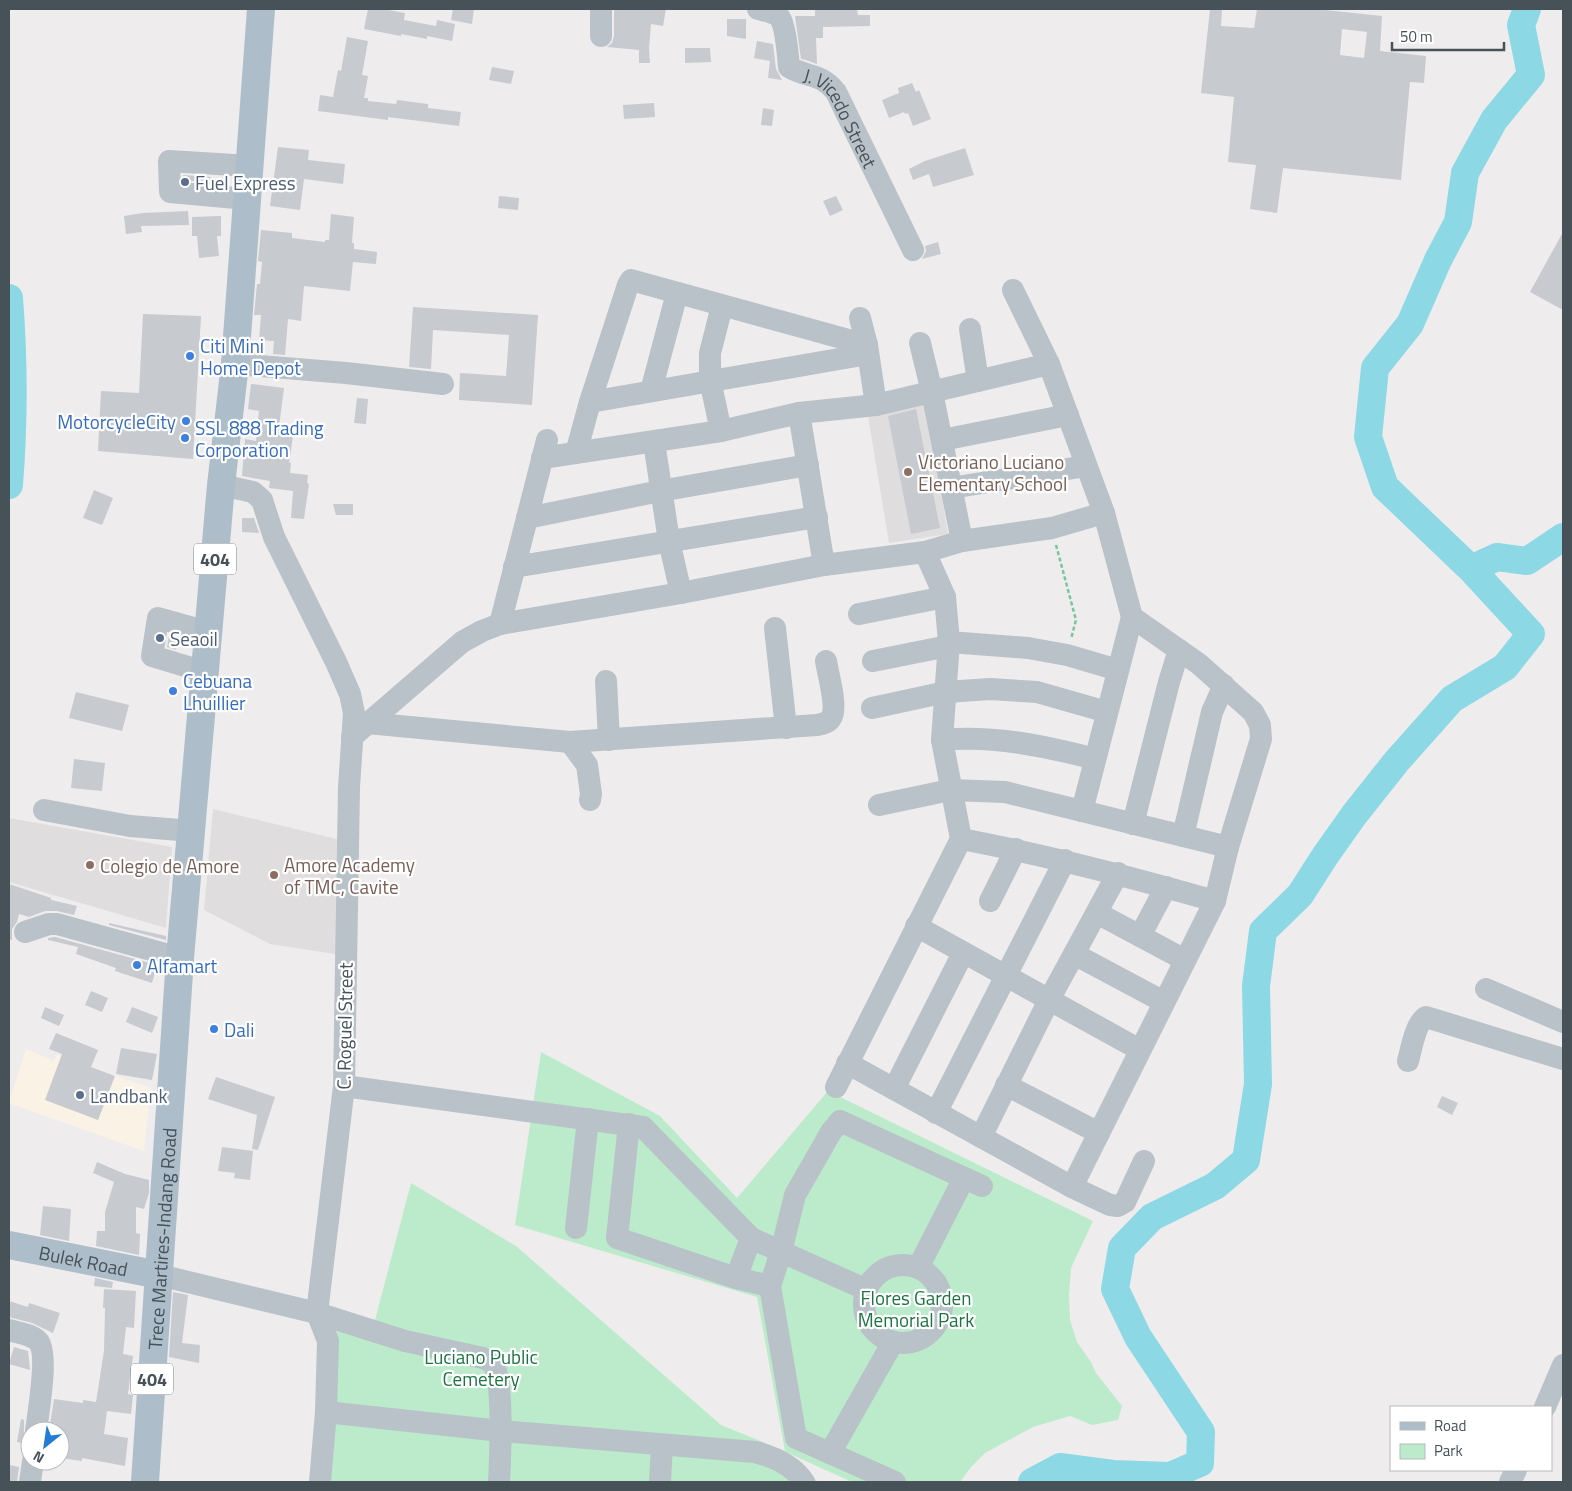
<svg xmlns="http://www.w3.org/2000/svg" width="1572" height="1491" font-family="'Titillium Web',sans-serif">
<rect width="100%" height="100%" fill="#efeced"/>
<path fill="#faf3e5" d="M26,1049l27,12 4,-6 94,33 -7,63 -135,-48z"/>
<path fill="#e0ddde" d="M926,401l22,133 -59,9 -22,-133z
M213,809l128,31v115l-71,-11 -66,-34z
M9,818l163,29 -6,81 -157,-46z"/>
<path fill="#bcebcb" d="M541,1052l119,64 77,82 91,-107 265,130 -22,47 -2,27 1,25 7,22 14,20 5,11 26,33 -4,14 -26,5 -22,-9 -37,11 -48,26 -14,14 -11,15h-108l-64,-29 30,29h-493l12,-170 38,8 36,-137 105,63 205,179 64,26 -28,-154 -242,-72z"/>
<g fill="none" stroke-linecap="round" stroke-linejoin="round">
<path stroke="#8cd9e5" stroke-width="28" d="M9,298c5,63 5,124 0,187
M1471,569l26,-12 30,4 36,-24
M1032,1482l28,-15 53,7 57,2 30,-13 1,-31 -63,-95 -23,-48 7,-41 30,-31 63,-31 31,-26 12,-76 -2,-98 7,-55 37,-36 25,-39 29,-41 42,-53 56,-63 53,-32 26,-33 -60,-65 -86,-82 -17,-50 7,-69 35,-44 28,-64 20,-38 7,-49 29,-53 37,-45 -10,-50 6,-16"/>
</g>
<path fill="#c7cacf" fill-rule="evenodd" d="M368,9h14l23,4 -1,7 32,6 1,-6 18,4 -3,17 -25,-5v3l-26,-5v2l-37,-7z
M453,9h21l-2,15 -21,-4z
M614,9h52l-3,17 -12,-2 -2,25 1,14h-11v-13l-32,-3 5,-4 2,-7z
M815,9l42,1 1,5h12v11l-47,1v11h-7l1,26 -11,-4 -5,-1 -6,-43h20z
M1210,9h12l-1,17 33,2 3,-19h59l66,7 -2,35 46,5 -2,27 -14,-1 -9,98 -118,-12 -6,45 -27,-4 6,-44 -28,-3 6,-65 -33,-4zM1342,29l25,3 -3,26 -24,-3z
M727,19h19v20l-19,-3z
M347,37l21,4 -6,34 6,1 -4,22h4v3l28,3 1,-4 31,4v4l33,4 -2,14 -71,-9v3l-70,-9 2,-16 13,2 5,-27 3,1z
M757,41l16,3 3,25 6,11 -14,-2 2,-17 -16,-3z
M685,48h25l1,14 -26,1z
M492,67l22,4 -3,13 -22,-4z
M912,83l4,9 3,-2 12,29 -18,7 -5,-13 -3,1 -1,-2 -15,6 -7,-18 17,-7 -1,-5z
M654,103l1,14 -31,2 -1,-14z
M763,108l11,2 -2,16 -11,-1z
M278,147l31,3 -1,10 37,4 -2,20 -39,-5 -4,31 -30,-4z
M965,148l9,27 -41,12 -4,-13 -16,6 -4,-11 16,-8z
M183,175l28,2v6l-28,-3z
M499,196l20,2 -1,12 -20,-2z
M836,196l7,14 -13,6 -7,-15z
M188,211l1,14 -48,1 1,6 -16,2 -2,-18 19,-3z
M331,214l23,3 -2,26h2v6l23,3 -1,12 -23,-2 -3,29 -46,-5 -3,35 -13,-2 -3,36 -12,-1 1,-13 -15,-1 2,-25h-7l3,-31h3l2,-22 -4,-1 3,-31 31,3v5l33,4v-2h4z
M221,216v20h-4l2,20 -20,2 -2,-22h-5v-19z
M1563,232v78l-33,-18z
M938,242l3,12 -19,5 4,-8 -1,-5z
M413,307l125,8 -6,90 -73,-5 1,-27 46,3 3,-41 -76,-5 -2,39 -22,-2z
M143,314l58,2 -8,143 -95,-8 3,-60 38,2z
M251,384l33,4 -5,39 15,2 -5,34h2l-1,10 18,2 -1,8 2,1 -5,35 -13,-1 2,-27 -24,-3 1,-7 -28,-5 3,-37 11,2 3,-30 -11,-2z
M357,398l11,1 -2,25 -12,-1z
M916,409l24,119 -29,6 -23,-118z
M94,490l19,8 -11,27 -19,-7z
M333,504h20v11h-17z
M242,518h12l5,15 -17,-1z
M169,635l10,2 -3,13 -9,-3z
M76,692l53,13 -7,26 -53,-13z
M74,759l31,4 -3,28 -31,-3z
M9,884l42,14v2l26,6 -3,9 -17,-4h-12l-16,6 -10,-3 -2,8 -5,7v11l-3,-1z
M109,923l57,13v4l-57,-15z
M55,937l102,28 -5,18 -37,-12 1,-3 -40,-14 2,-7 -30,-7v-2z
M91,991l17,7 -6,14 -17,-7z
M45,1007l19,8 -5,11 -18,-8z
M132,1007l26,10 -6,16 -26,-11z
M56,1033l42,17 -7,17 24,9 -17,44 -53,-20 17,-46 -13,-5z
M121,1048l36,6 -5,26 -36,-6z
M216,1077l59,20 -17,53 -6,-1 5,-34 -49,-16z
M1442,1096l16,7 -6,12 -15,-8z
M222,1147l31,4 -3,29 -16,-2 1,-5 -17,-2z
M97,1162l28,12 24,6v13l-5,16 -8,-2v26l4,1 -1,21 -43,-9 1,-15h8v-19l9,-30 -21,-9z
M43,1206l28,3 -2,32 -29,-6z
M95,1278l18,4 -1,6 -18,-2z
M104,1289l32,2 -2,37 -8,-1 -3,27 10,2 -5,38 5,1 -2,19 -24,-3 -3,23 24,4 -3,28 -43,-8v3l-22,-3v-27h-11l5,-32 29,4v-3l13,2 8,-51 1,-43h-2z
M173,1292l15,3 -6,48 18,2 -1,18 -30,-6z
M9,1301l19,6 1,-4 31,10 -7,20 -21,-10 -23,-6z
M14,1347l14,4 2,19 -21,-6z
M21,1419l3,1v16l6,6 -1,2 -12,-2z
M9,1465l10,2 -2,15h-8z"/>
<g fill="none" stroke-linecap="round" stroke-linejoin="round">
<path stroke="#77c79a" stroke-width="2.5" stroke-dasharray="4 2.5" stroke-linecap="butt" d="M1056,545l20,75 -5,19"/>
<g stroke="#b8c2c8" stroke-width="22">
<path id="s1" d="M758,9c7,2 17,3 22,9 6,9 8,38 9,49 18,11 31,5 47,25l77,158"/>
<path d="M601,36v-27"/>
<path d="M247,199l-77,-7 -1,-31 81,5"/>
<path d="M1013,290l36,74 55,149 28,104 67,47 54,48 7,13 1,14 -33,108 -13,54 -143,286"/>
<path d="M860,318l7,27 9,60"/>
<path d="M970,329l8,52"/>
<path d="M920,343l12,49 30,149"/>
<path d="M235,364l111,9 97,11"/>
<path d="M651,391l26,-98"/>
<path d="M590,402l278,-48"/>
<path d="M799,413l25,152"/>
<path d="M721,431l-11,-51v-27l12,-47"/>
<path d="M942,440l126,-25"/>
<path d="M654,442l15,99 12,52"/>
<path d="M576,453l14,-51 38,-117 3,-5 236,65"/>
<path d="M542,458l179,-27 78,-18 77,-8 173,-41"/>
<path d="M221,485l32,7 9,8 12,37 62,125 14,32 4,19 -5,74 -5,299 -27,227 11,28 -2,71 -6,70"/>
<path d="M951,488l135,-22"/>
<path d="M527,518l133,-27 148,-26"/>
<path d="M514,567l303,-50"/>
<path d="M859,614l86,-17"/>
<path d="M500,624l47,-184"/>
<path d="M775,628l11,100"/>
<path d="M949,642l79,6 39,7 51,15"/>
<path d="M873,661l75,-15"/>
<path d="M205,672l-53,-16 6,-38 50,14"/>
<path d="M606,681l3,59"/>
<path d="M872,708l74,-16 44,-3 47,3 70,20"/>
<path d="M367,723l203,19 247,-17c5,-1 11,-2 14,-7 7,-10 -3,-44 -5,-57"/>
<path d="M352,737l110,-95 20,-11 18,-7 181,-31 143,-28 101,-13 37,-11 90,-13 52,-15"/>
<path d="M942,740c51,-5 103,6 153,19"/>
<path d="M570,742l17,23 4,29 -1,6"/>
<path d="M879,805l71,-15 55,2 223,55"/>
<path d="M44,810l86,16 62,5"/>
<path d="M1082,811l50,-194"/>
<path d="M1133,824l36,-142 10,-32"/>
<path d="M1183,836l29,-124 12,-27"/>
<path d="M961,839c86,16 170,38 254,62"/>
<path d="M990,901l26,-52"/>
<path d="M1097,913l88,47"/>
<path d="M916,926l224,124"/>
<path d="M25,932l24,-8h8l123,34"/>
<path d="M1140,936l26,-49"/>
<path d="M1074,954l90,48"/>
<path d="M1486,989l77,33"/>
<path d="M1408,1061c3,-11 8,-39 18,-44l137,42"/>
<path d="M847,1063l225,124 38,18 8,1 7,-4 19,-41"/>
<path d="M1006,1085l93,48"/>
<path d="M344,1086l299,41 108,111 116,52"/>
<path d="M836,1087l125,-248 -19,-99 7,-98 -4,-45 -20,-45"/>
<path d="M894,1089l69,-136"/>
<path d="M936,1113l129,-253"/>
<path d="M629,1124l-12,114 119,40 34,8"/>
<path d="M981,1137l68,-137 69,-127"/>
<path d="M576,1228l12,-109"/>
<circle cx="903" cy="1304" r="39"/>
<path d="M918,1268l46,-90"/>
<path d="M159,1275l158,38 88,28 78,17c4,2 8,3 10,6 11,12 7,99 6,118"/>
<path d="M736,1278l15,-40"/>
<path d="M9,1330c9,3 22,4 29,11 11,12 0,73 -2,90"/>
<path d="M1545,1407l18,-42"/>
<path d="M326,1412l175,19 254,21c19,5 38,13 49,30"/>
<path d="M830,1453l63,-111"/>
<path d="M30,1482l3,-21"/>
<path d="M660,1482l2,-37"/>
<path d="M895,1482l-99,-44 -26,-152 11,-34 14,-57 36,-63 9,-11 142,65"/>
<path d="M1510,1482l6,-12"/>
</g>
<g stroke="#adbeca" stroke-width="28">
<path id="s2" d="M9,1245l150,30"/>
<path id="s3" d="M145,1482l35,-524 41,-473 14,-121 26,-355"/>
</g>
</g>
<g fill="#5c6f8a" stroke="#fff" stroke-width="2">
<circle cx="185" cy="182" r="5"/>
<circle cx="160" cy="638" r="5"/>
<circle cx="80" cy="1095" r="5"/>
</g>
<g fill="#3f7fe0" stroke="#fff" stroke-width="2">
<circle cx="190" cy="356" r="5"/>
<circle cx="186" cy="421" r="5"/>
<circle cx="185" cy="438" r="5"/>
<circle cx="173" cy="691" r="5"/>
<circle cx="137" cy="965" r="5"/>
<circle cx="214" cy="1029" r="5"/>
</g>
<g fill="#8d6e63" stroke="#fff" stroke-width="2">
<circle cx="908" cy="472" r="5"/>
<circle cx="90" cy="865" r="5"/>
<circle cx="274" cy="875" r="5"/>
</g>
<g text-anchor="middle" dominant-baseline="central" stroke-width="4.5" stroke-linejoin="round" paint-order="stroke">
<g fill="#fff" stroke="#7e858a" stroke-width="1">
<rect x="194" y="543.5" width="42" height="31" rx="4"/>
<rect x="131" y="1363.5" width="42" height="31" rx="4"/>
</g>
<g font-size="18" font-weight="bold" fill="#465158">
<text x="215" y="559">404</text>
<text x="152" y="1379">404</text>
</g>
<g font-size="19" fill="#465158" stroke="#fff">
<text stroke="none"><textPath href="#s1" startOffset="151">J. Vicedo Street</textPath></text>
<text transform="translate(344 1026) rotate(-89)">C. Roguel Street</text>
<text stroke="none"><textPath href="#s3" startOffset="244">Trece Martires-Indang Road</textPath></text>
<text stroke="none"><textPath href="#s2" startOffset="76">Bulek Road</textPath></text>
</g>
<g font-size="19" fill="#4e5e75" stroke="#fff" text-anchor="start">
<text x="195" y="182">Fuel Express</text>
<text x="170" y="638">Seaoil</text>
<text x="90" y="1095">Landbank</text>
</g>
<g font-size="19" fill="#366cbe" stroke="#fff" text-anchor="start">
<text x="200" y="345">Citi Mini<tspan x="200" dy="22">Home Depot</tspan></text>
<text x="176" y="421" text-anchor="end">MotorcycleCity</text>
<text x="195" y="427">SSL 888 Trading<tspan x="195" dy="22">Corporation</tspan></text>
<text x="183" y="680">Cebuana<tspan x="183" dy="22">Lhuillier</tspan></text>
<text x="147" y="965">Alfamart</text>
<text x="224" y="1029">Dali</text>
</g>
<g font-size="19" fill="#785e54" stroke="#fff" text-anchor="start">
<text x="918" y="461">Victoriano Luciano<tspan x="918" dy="22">Elementary School</tspan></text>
<text x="284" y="864">Amore Academy<tspan x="284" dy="22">of TMC, Cavite</tspan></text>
<text x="100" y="865">Colegio de Amore</text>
</g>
<g font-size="19" fill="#1c7442" stroke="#fff">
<text x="916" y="1297">Flores Garden<tspan x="916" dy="22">Memorial Park</tspan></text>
<text x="481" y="1356">Luciano Public<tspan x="481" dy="22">Cemetery</tspan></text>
</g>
</g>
<rect width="1572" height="1491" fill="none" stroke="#465158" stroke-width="20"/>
<rect x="1390" y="1406" width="162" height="65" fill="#ffffff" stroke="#b5b9bc"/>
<rect x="1400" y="1422" width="25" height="8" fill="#adbeca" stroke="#b5b9bc"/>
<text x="1434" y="1431" font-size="15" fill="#465158">Road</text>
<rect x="1400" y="1444" width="25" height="15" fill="#bcebcb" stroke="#b5b9bc"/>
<text x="1434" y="1456" font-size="15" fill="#465158">Park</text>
<g transform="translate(45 1446) rotate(210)"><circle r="24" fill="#ffffff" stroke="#b5b9bc"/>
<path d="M0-4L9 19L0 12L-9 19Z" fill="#247cd2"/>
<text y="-8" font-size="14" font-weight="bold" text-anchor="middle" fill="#465158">N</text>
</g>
<path d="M1392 42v8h112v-8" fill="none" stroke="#465158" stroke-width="2.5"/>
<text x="1400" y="42" font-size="15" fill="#465158" stroke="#ffffff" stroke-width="4" paint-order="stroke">50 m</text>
</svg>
